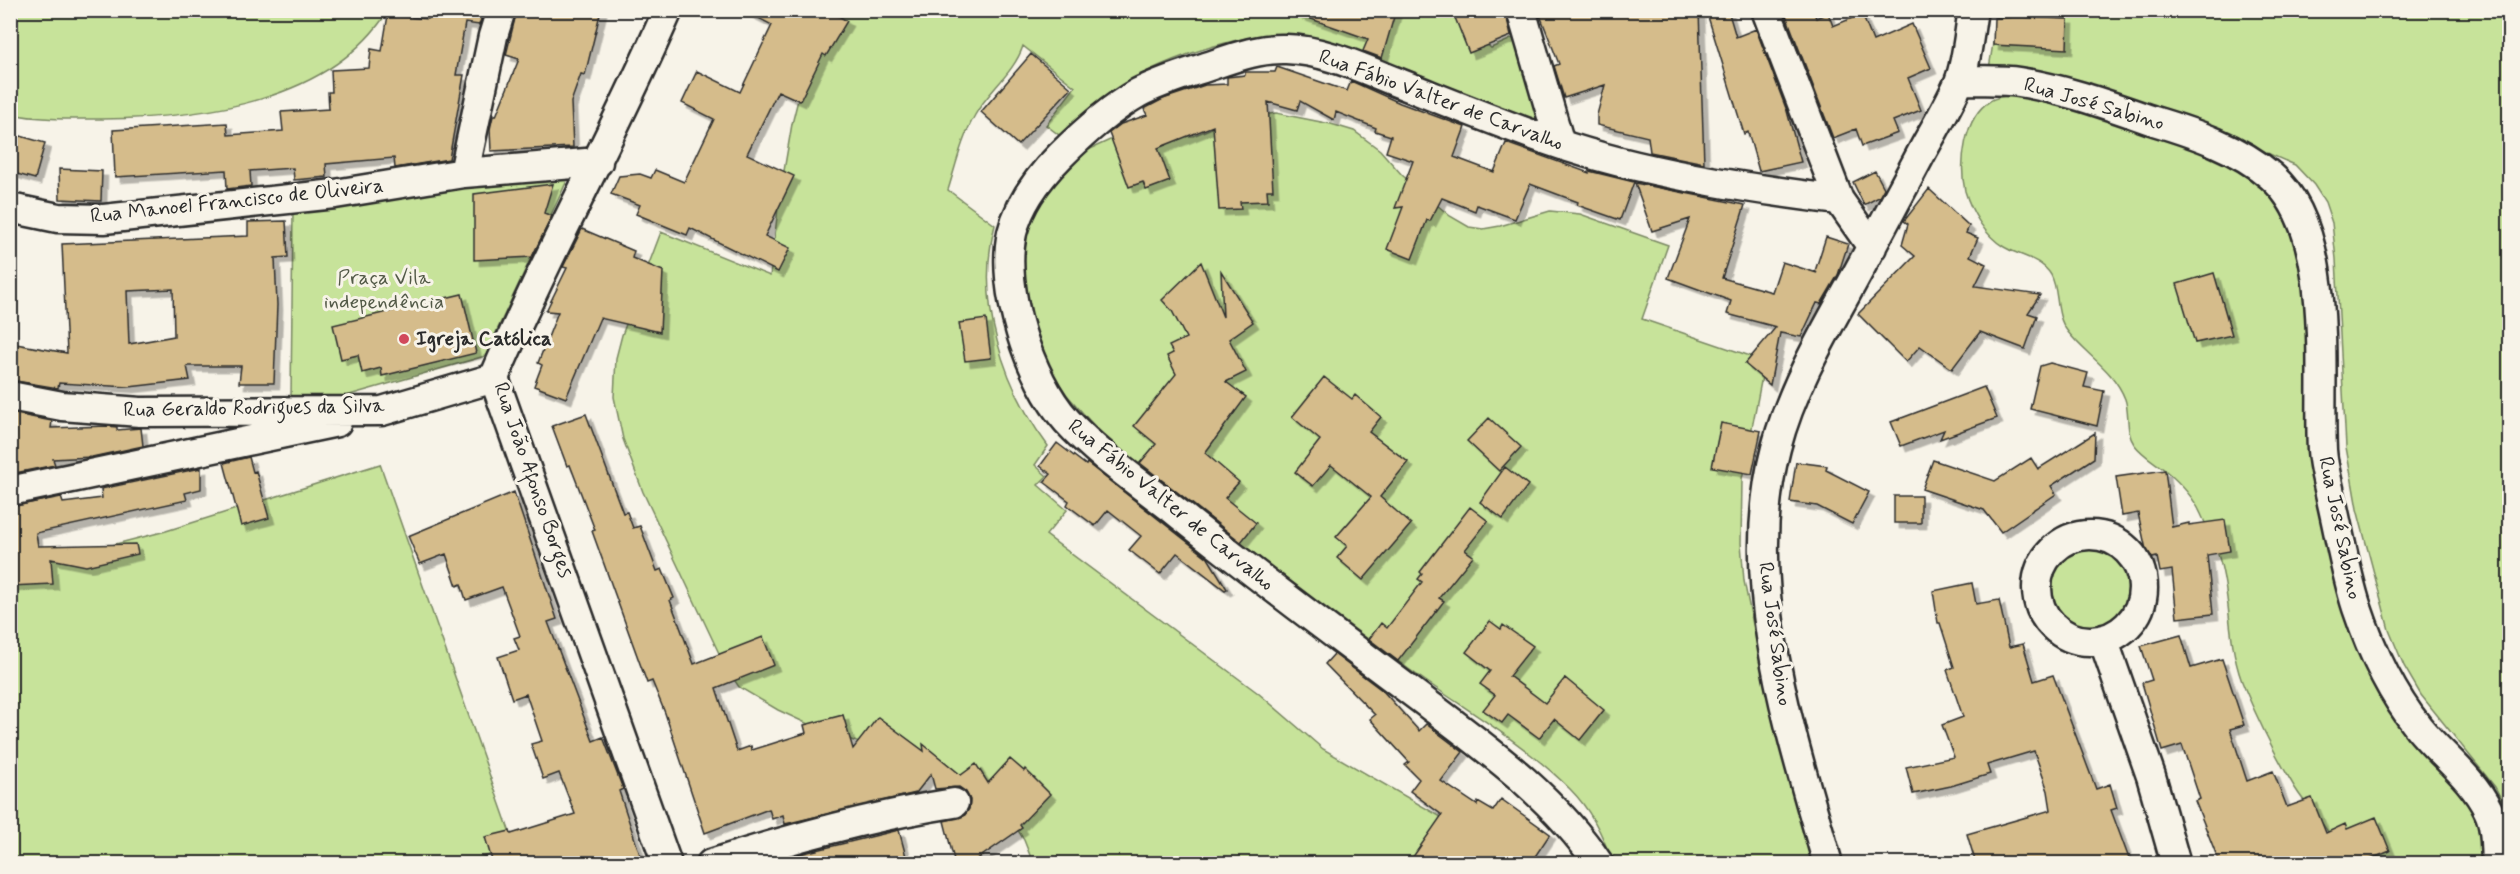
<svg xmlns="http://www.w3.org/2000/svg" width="2520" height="874" font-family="Mynerve,sans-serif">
<defs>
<filter id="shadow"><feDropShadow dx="5.5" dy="5.5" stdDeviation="0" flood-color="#0004"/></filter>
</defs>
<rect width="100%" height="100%" fill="#f7f3e8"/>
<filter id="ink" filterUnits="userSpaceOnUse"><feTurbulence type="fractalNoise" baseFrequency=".0167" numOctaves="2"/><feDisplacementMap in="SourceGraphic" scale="12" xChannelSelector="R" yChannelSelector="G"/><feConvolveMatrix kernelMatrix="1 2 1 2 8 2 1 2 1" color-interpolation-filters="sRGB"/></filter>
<g filter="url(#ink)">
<path fill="#c7e39a" stroke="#798762" stroke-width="1.5" d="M11,10h377v1c-59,92 -186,107 -286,108 -30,0 -62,1 -91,-5z
M1447,10l44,38 27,-12 25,87 -194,-75c-22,-8 -44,-15 -67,-14 -54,2 -138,31 -179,65 -15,11 -27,26 -40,39l-17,-13 29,-38 -52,-41c-9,27 -34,44 -48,69 -13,23 -19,50 -27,75l47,35c-20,76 8,160 53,221l-13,19 12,11 -9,9 29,25 -21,25 212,158 65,56 198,114h-488l-9,-23 -19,-31 -32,-24 -165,-61 -30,-14 -39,-23 -14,-21 -82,-174 -20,-53 -9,-42 2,-39 6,-23 39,-103 109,44 9,-76 13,-76 28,-113z
M1998,11h511v803l-14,-27 -74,-92 -17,-29 -15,-36 -32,-121 -11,-62 -10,-188 -4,-36 -7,-21 -11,-17 -19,-20 -74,-32 -232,-64z
M2017,95l22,1 186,62 42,32 18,22 14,33 7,59 1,109 26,149 141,249 7,24 2,28h-144c-6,-37 -26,-46 -44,-75 -18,-30 -36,-66 -50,-99 -18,-40 -13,-86 -25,-128 -4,-15 -12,-32 -19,-47 -7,-16 -22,-32 -35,-43 -11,-9 -23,-15 -32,-27 -9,-13 -4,-31 -9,-45 -11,-29 -39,-44 -57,-67 -14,-18 -8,-40 -17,-57 -10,-17 -32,-19 -47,-28 -19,-11 -33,-36 -39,-56 -6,-27 -1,-74 25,-90 7,-5 18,-5 27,-6z
M1276,113l55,11 23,7 26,19 22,25 48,41 19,11 14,2 17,-3 50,-15 30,3 88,31 -26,74 123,42 -23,118 -1,64 3,38 14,68 61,214h-207c-8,-26 -22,-54 -42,-74 -48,-48 -106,-80 -160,-119 -90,-65 -177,-134 -266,-200l-31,-25 -24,-25 -22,-25 -19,-28 -24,-67v-74l24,-40 38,-35 24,-11 25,-5 58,1 38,-16z
M571,172l-86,184 -146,42 -48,1 2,-188z
M380,464l135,383 -54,17h-450v-293l155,-40z
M2044 588a47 47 0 1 1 94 0a47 47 0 1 1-94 0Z"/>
<path fill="#d5bc8b" stroke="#2b2b2b" stroke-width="1.5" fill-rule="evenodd" filter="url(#shadow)" d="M429,10h55l-5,15 -14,-2 -9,52h8l-15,84 -54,9 -1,-10 -68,6 1,13 -33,3 -1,-12 -43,3 1,15 -24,3 -1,-19 -111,7 -2,-47 114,-7 1,12 55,-4 -2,-19 48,-3 -1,-17h4l-1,-22 38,-2 2,-19 11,2 6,-36 40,4z
M517,10h84l-16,65 -4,-1 -10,28 2,45 -82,4 -1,-22 3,-13h3l23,-57 -13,-4z
M743,10h86l18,11 -21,35 -3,-2 -23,47 -22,-10 -31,63 47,22 -29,60 25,12 -12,24 -88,-44 -3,7 -51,-21 4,-9 -29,-11 8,-18 21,-2 11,4 4,-8 29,12 30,-63 -32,-16 15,-32 43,21 32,-67z
M1298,10h98l-14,48 -19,-7 5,-12 -71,-25z
M1452,10h53l6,26 -42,17z
M1538,10h161l5,153 -54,-11 -2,-15 -51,-12v-10l8,-30 -41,13 -10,-32 5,-2z
M1706,10h22l8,27 20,-8 31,82 14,51 -42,9 -11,-39 -4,2z
M1784,10h29l3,8 12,-5 5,13 29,-12 11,27 39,-17 19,44 -23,10 13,32 -28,11 5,12 -36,13 -6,-17 -23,9z
M2019,17l49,2 -1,30 -74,-4 1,-27z
M1031,54l40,34 -53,57 -37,-33z
M1277,67l70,24 4,-10 49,22 65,24 -11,30 40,15 12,-29 83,30v-2l45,11 -14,38 -43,-15 1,-3 -48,-18 -15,35 -38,-14 -2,6 -33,-13 -12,23 -3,-1 -15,39 -25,-10 16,-42 -8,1 18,-47 -27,-9 5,-16 -16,-5 1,-3 -40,-16 -2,8 -34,-19 -3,9 -29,-8 5,88h-6l1,11 -28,1 1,7 -22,1 -6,-84 -55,22 12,33 -24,9 -3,-8 -14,5 -20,-54 12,-9 26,-9 -3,-6 19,-10 42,-14 22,-1v-7l18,-2v-3h30z
M10,133l35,10 -10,36 -25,-7z
M59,169l43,2 -1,30 -41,-2z
M1875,171l9,17 -5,9 -15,8 -11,-23z
M1635,183l110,22 -23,73 50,14 10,-30 35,11 -2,-2 11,-34 22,7 -10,31 -17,29 -4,-1 -16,34 -21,-4 -10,52 -25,-21 31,-37 -49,-13 4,-13 -63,-23 22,-59 -38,12z
M553,184l-9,29 8,3 -20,41 -58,3v-66z
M1929,189l40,37 -3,7 12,5 -8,18 16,8 -11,22 65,9 -12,18 9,3 -12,33 -45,-17 -28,37 -32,-23 -14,16 -48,-48 57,-58 -13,-11 6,-21 -4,-3z
M286,221l2,36 -13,1 2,47 -3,78h-35l2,-17h-54l3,14 -61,7 -70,-4 -1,5 -48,-8v-37l57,10 -5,-109 186,-8v-14zM173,289l1,47 -45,8 -2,-53z
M582,229l52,22 -2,7 31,13 -3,61 -60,-14 -34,80 -32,-12 8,-21 -4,-2 20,-51 -12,-1 21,-43 -4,-1z
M1201,262l22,55 -2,-46 32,51 -24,17 17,33 -20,10 20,15 -41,56 34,29 -14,16 31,25 -15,19 -101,-79 16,-19 -22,-18 42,-52 -9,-18 6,-3 -4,-7 17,-8 -14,-27 -10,-11z
M2214,273l18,62 -37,8 -18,-59z
M462,294l14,59 -94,23 -1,-8 -19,5 -4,-18 -17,4 -8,-34z
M986,319l5,39 -26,3 -6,-38z
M2050,363l38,10 -4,14 20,4 -7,35 -67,-17 10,-43z
M1324,377l28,22 3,-4 26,22 -12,15 39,30 -28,35 31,27 -48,56 -26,-22 10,-12 -11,-9 35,-40 -40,-32 -18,21 -18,-14 25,-32 -28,-23z
M1984,387l13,31 -57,21 4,-9 -43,16 -10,-24z
M10,413l42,8 -1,7 56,-2 10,1v3l24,-2 2,18 -51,11 -39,2 2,6 -45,9z
M586,414l37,99 4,-1 6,16 7,-2 17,45 5,-2 12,29 -4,2 24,64 69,-27 11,28 -58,23 21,63 14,-5 1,4 54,-17 -2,-8 39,-10 10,34 25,-32 46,34 -1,-7 38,31 15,-11 12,19 22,-24 14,12 1,-2 25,25 -30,31 2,3 -52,36h-15l-11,-43 20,-5 5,-7 1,-9 -4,-8 -7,-5 -24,2 -4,-15 -15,19 -131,31 -2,-9 -11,4 -3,-10 -64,24 -40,-120 -13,-32 -5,2 -55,-152 3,-1 -25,-65 -3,1 -15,-40z
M1489,418l32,29 -22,24 -32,-30z
M1721,423l40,8 -9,43 -40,-7z
M2095,433l-1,25 -43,28 5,8 -55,38 -17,-22 -62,-21 11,-29 62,21 36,-23 7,11z
M1057,443l29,22 1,-2 121,95 19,31 -2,1 -48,-37 -17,21 -31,-24 12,-14 -33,-26 -13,16 -28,-21 2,-4 -25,-19 7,-8 -11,-8z
M249,457l4,15 3,-1 13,47 -28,8 -17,-63z
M1796,462l31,4 -1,4 43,22 -17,32 -35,-18 -27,-4z
M1505,467l23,18 -25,34 -23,-17z
M201,468v21l-16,4 2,7 -151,33 2,13 98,-2 2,10 -52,12 -35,-7 2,25 -43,2v-32l5,-1 -5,-22v-24l51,-10 2,6 39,-5 -1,-9z
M2165,470l7,57 17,-4v2l36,-5 5,31 -23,4 6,59 -36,4 -5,-48 -12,2 -3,-15 -9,2 -10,-46 -16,3 -6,-39z
M514,492l43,127 -9,3 45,119 10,-4 20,52 -4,2 24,73h-150l-8,-27 25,-6 1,3 64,-20 -16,-41 -16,6 -12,-35 11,-3 -16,-47 -14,5 -14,-42 21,-7 -5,-12 6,-2 -18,-49 -36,13 -5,-16 -4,2 -11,-32 -26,10 -12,-28z
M1894,496h27v27h-27z
M1470,507l18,14 -23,29 8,6 -34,42 5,3 -46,60 -29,-22 12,-16 6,5 35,-46 -4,-3 4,-5 -2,-2z
M1972,583l4,21 23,-4 10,47 14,-3 11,37 19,-6 43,114 14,-5 7,24 -6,2 20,54h-155l-9,-30 84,-24 -3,-19 -14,-40 -47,14 3,9 -39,12 -38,8 -7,-27 48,-10 -12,-32 21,-8 -16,-47 7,-3 -14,-44h-2l-5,-32z
M1490,621l11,8 2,-4 30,21 -24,30 36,27 20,-25 39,32 -24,30 -26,-21 -15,19 -31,-23 -6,8 -19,-13 12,-15 -15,-11 10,-13 -24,-19z
M2181,635l10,33 31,-9 22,66 -14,4 17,52 26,-10 14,36 25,-9 14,35 19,-9 2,5 29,-12 14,34 -31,13h-139l-25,-63 5,-2 -18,-54 -20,6 -20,-68 10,-3 -11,-34z
M1334,654l49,37 36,40 7,-7 37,28 -22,29 36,24 1,-3 15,9 8,-12 49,35 -20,30h-122l34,-49 -32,-24 9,-12 -14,-14 4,-3 -39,-43 5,-4 -50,-51z
M899,830l9,34h-109l-3,-9z"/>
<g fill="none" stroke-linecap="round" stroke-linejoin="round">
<g stroke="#2b2b2b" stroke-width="33">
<path id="minor" d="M1521,10l39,134
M1766,10l73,190
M1960,80c19,1 40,-1 59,2 46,7 91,24 135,39 40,12 85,27 117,55 65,55 47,197 51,274 1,18 7,36 10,53 8,35 14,71 25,105 14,42 34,85 62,120 22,27 54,50 69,82 8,16 7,36 8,54
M464,173l29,-137 8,-26
M10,208l48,10 46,1 231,-25 129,-21 134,-11
M10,396l52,10 78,6 242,-1 112,-33
M10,491l327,-69
M2037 588a53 53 0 1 1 106 0a53 53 0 1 1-106 0Z
M2103,639l48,137 25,88
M667,864l-173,-486c53,-125 120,-243 174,-368
M711,864c80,-26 160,-48 243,-61
M1599,864c-43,-64 -105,-110 -166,-156 -85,-64 -171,-127 -254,-194 -38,-30 -80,-58 -112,-93 -38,-42 -67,-133 -55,-188 7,-29 27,-56 48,-77 23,-23 50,-47 78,-63 25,-13 51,-20 77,-29 23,-8 47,-16 71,-15 39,1 77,20 113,34 51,20 102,41 154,59 89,31 192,46 286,58l33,47
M1828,864c-37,-132 -88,-279 -52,-416 15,-58 47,-113 76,-165 24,-44 47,-88 71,-133 12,-22 26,-45 36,-68 8,-20 10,-50 14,-72"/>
</g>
<use href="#minor" stroke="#f7f3e8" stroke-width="28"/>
</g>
</g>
<circle fill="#d1495b" stroke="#f7f3e8" stroke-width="2" cx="404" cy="339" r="6"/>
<g text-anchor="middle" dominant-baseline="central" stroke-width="6" stroke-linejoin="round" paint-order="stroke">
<g font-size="21" fill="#2b2b2b" stroke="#f7f3e8">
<text transform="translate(1441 100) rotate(20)">Rua Fábio Valter de Carvalho</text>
<text transform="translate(2094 104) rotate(16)">Rua José Sabino</text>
<text transform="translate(237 201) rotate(-6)">Rua Manoel Francisco de Oliveira</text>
<text transform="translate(254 408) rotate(-1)">Rua Geraldo Rodrigues da Silva</text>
<text transform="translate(533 480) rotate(71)">Rua João Afonso Borges</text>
<text transform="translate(1171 505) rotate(39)">Rua Fábio Valter de Carvalho</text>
<text transform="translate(2340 528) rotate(78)">Rua José Sabino</text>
<text transform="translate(1775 634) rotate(82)">Rua José Sabino</text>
</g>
<g font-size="21" fill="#525947" stroke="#f7f3e8">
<text x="384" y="278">Praça Vila<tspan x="384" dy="24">independência</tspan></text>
</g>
<g font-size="21" font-weight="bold" fill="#2b2b2b" stroke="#f7f3e8" text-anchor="start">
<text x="416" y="339">Igreja Católica</text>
</g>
</g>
<rect width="2520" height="874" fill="none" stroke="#f7f3e8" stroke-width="36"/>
<rect x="18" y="18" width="2484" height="838" fill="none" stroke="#2b2b2b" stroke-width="2" filter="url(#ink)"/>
</svg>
